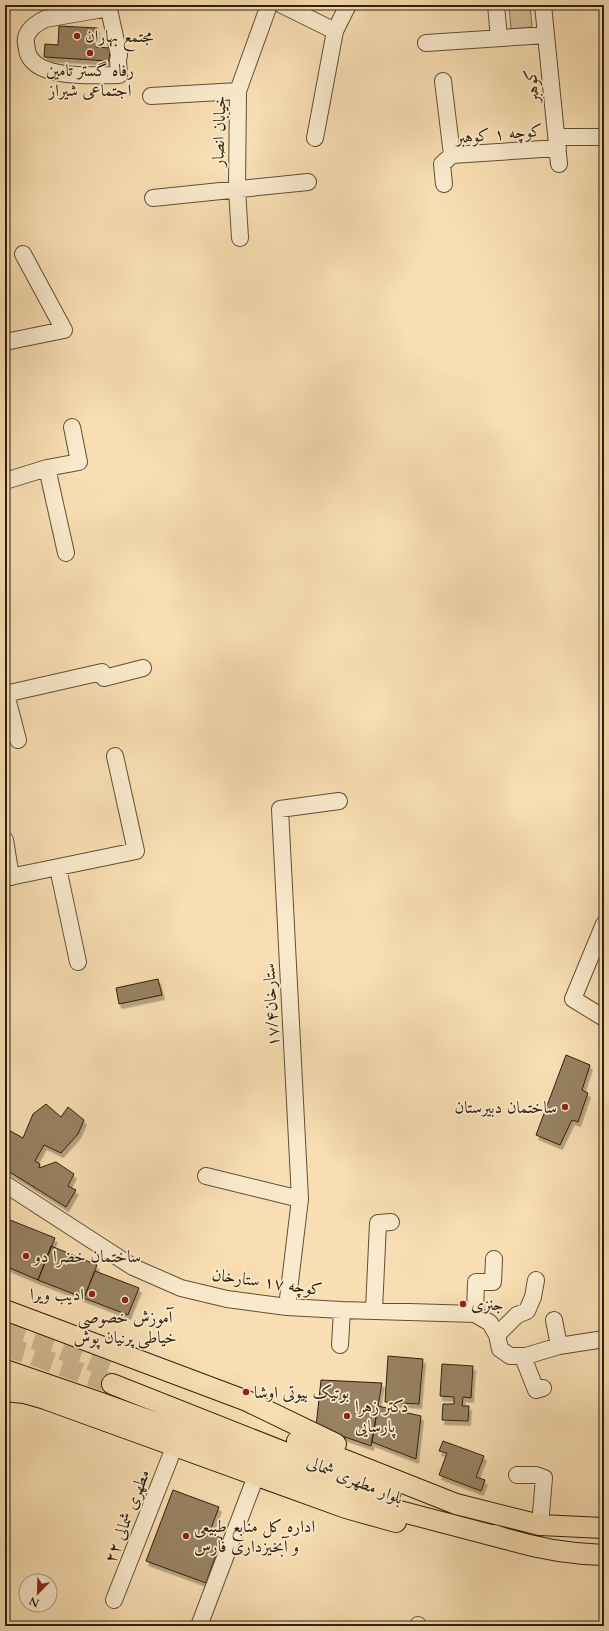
<svg xmlns="http://www.w3.org/2000/svg" width="609" height="1631" font-family="Cardo,Amiri,serif">
<defs>
<filter id="shadow"><feDropShadow dx="2.5" dy="4.5" stdDeviation="0" flood-color="#0004"/></filter>
</defs>
<rect width="100%" height="100%" fill="#f8deb2"/>
<filter id="stains"><feTurbulence type="fractalNoise" baseFrequency=".005" numOctaves="4"/><feColorMatrix values="0 0 0 0 .2 0 0 0 0 .09 0 0 0 0 .02 0 0 0 .5 -.17"/></filter>
<radialGradient id="worn" r=".72"><stop offset=".6" stop-color="#630" stop-opacity="0"/><stop offset="1" stop-color="#630" stop-opacity=".3"/></radialGradient>
<path fill="#d6be96" stroke="#826e50" d="M509,5h21l2,22 -21,2z"/>
<path fill="#988262" stroke="#2f1f0b" filter="url(#shadow)" d="M59,26l38,2 -1,19 14,1 -1,13 -65,-4 1,-13 13,1z
M158,979l4,16 -43,9 -3,-16z
M566,1055l24,10 -8,25 6,3 -10,29 -6,-2 -12,25 -24,-10z
M46,1104l15,13 7,-10 16,13 -6,14 -17,19 -17,-8 -9,16 5,3 -1,4 17,-6 18,12 -6,12 8,4 -10,17 -61,-38v-41l18,10 10,-24z
M5,1218l50,20 -17,42 -33,-14z
M51,1246l46,19 -13,33 -46,-18z
M95,1271l44,17 -11,27 -44,-17z
M388,1356l35,3 -4,45 -34,-2z
M442,1364l31,2 -2,32 -8,-1 -1,9h7l-1,15 -26,-1 1,-16h11v-7l-14,-1z
M321,1380l61,3 -11,63 -55,-19z
M378,1406l43,10 -5,43 -44,-17z
M443,1441l41,15 -8,21 9,3 -4,11 -42,-16 8,-22 -8,-2z
M173,1490l46,17 -10,27 13,4 -16,45 -60,-22z"/>
<g fill="none" stroke-linecap="round" stroke-linejoin="round">
<path stroke="#d0b891" stroke-width="20" stroke-dasharray="20 10" stroke-linecap="butt" d="M5,1331l31,9 79,30
M5,1347l24,7 83,30"/>
<g stroke="#614f35" stroke-width="18">
<path id="minor" d="M108,5l11,50 -1,5 1,15c-22,0 -78,5 -90,-19 -2,-3 -2,-8 -3,-12 -2,-12 9,-20 19,-25l64,-11
M282,5l53,26
M496,5l3,33
M543,5l16,159
M426,43l120,-8
M443,81l9,74
M151,96l87,-5
M557,137h47
M315,138l20,-107 13,-26
M444,184l-2,-20 10,-9 106,-7
M153,198l155,-16
M240,238l-3,-49 1,-98 31,-86
M5,342l59,-12 -41,-76
M47,468l19,85
M5,481l42,-13 32,-6 -7,-35
M5,694l97,-22 2,6 39,-10
M6,694l12,46
M5,840l6,37
M58,868l20,94
M5,878l131,-27 -21,-95
M604,924l-31,75 31,19
M206,1176l94,23
M5,1184l128,83 48,21 46,11 60,8 55,3 133,4 15,9 7,12 3,14 10,7h16l33,-10 45,-7
M287,1307l13,-108 -20,-390 59,-8
M374,1310l4,-87 13,-1
M475,1314l1,-32h17l1,-23
M554,1320l5,26
M497,1335l20,-20 10,-4 6,-14 3,-17
M340,1345l2,-35
M523,1357l13,33 7,-2
M517,1475h19l8,3 -4,47
M114,1600l61,-155
M418,1625v1
M199,1626l57,-150"/>
</g>
<g stroke="#2f1f0b" stroke-width="22">
<path id="major" d="M5,1310l242,91 89,43
M5,1370l96,33 298,108 107,28
M112,1384l278,110
M5,1391l19,2 21,6 301,109 50,14
M297,1441l159,63 84,21 64,3
M494,1535c35,12 74,19 110,20"/>
</g>
<use href="#minor" stroke="#faeacd" stroke-width="16"/>
<use href="#major" stroke="#f8deb2" stroke-width="20"/>
</g>
<g fill="#8f2418" stroke="#faeacd" stroke-width="1.5">
<circle cx="77" cy="36" r="4"/>
<circle cx="90" cy="53" r="4"/>
<circle cx="565" cy="1107" r="4"/>
<circle cx="26" cy="1256" r="4"/>
<circle cx="92" cy="1294" r="4"/>
<circle cx="125" cy="1300" r="4"/>
<circle cx="463" cy="1304" r="4"/>
<circle cx="246" cy="1392" r="4"/>
<circle cx="347" cy="1416" r="4"/>
<circle cx="186" cy="1536" r="4"/>
</g>
<g text-anchor="middle" dominant-baseline="central" stroke-width="3.5" stroke-linejoin="round" paint-order="stroke">
<g font-size="17" fill="#2f1f0b" stroke="#faeacd" text-anchor="start">
<text x="85" y="36">مجتمع بهاران</text>
<text x="90" y="70" text-anchor="middle">رفاه گستر تامین<tspan x="90" dy="20">اجتماعی شیراز</tspan></text>
<text x="557" y="1107" text-anchor="end">ساختمان دبیرستان</text>
<text x="34" y="1256">ساختمان خضرا دو</text>
<text x="84" y="1294" text-anchor="end">ادیب ویرا</text>
<text x="471" y="1304">جنزی</text>
<text x="125" y="1317" text-anchor="middle">آموزش خصوصی<tspan x="125" dy="20">خیاطی پرنیان پوش</tspan></text>
<text x="254" y="1392">بوتیک بیوتی اوشا</text>
<text x="355" y="1406">دکتر زهرا<tspan x="355" dy="20">پارسایی</tspan></text>
<text x="194" y="1526">اداره کل منابع طبیعى<tspan x="194" dy="20">و آبخیزدارى فارس</tspan></text>
</g>
<g font-size="17" fill="#2f1f0b" stroke="#faeacd">
<text transform="translate(532 86) rotate(-96)">کوهبر</text>
<text transform="translate(219 131) rotate(-88)">خیابان انصار</text>
<text transform="translate(499 134) rotate(-5)">کوچه ۱ کوهبر</text>
<text transform="translate(271 1005) rotate(-93)">ستارخان۱۷/۴</text>
<text transform="translate(267 1282) rotate(8)">کوچه ۱۷ ستارخان</text>
<text transform="translate(355 1480) rotate(22)">بلوار مطهرى شمالى</text>
<text transform="translate(127 1516) rotate(-69)">مطهرى شمالى ۲۲</text>
</g>
</g>
<rect width="609" height="1631" fill="none" stroke="#f8deb2" stroke-width="20"/>
<rect x="6" y="6" width="597" height="1619" fill="none" stroke="#2f1f0b" stroke-width="2"/>
<rect x="10" y="10" width="589" height="1611" fill="none" stroke="#2f1f0b"/>
<g transform="translate(38 1593) rotate(203)"><circle r="19" fill="#faeacd" stroke="#a9997f"/>
<path d="M0-3L7 15L0 10L-7 15Z" fill="#8f2418"/>
<text y="-6" font-size="11" font-weight="bold" text-anchor="middle" fill="#2f1f0b">N</text>
</g>
<rect width="100%" height="100%" filter="url(#stains)"/>
<rect width="100%" height="100%" fill="url(#worn)"/>
</svg>
